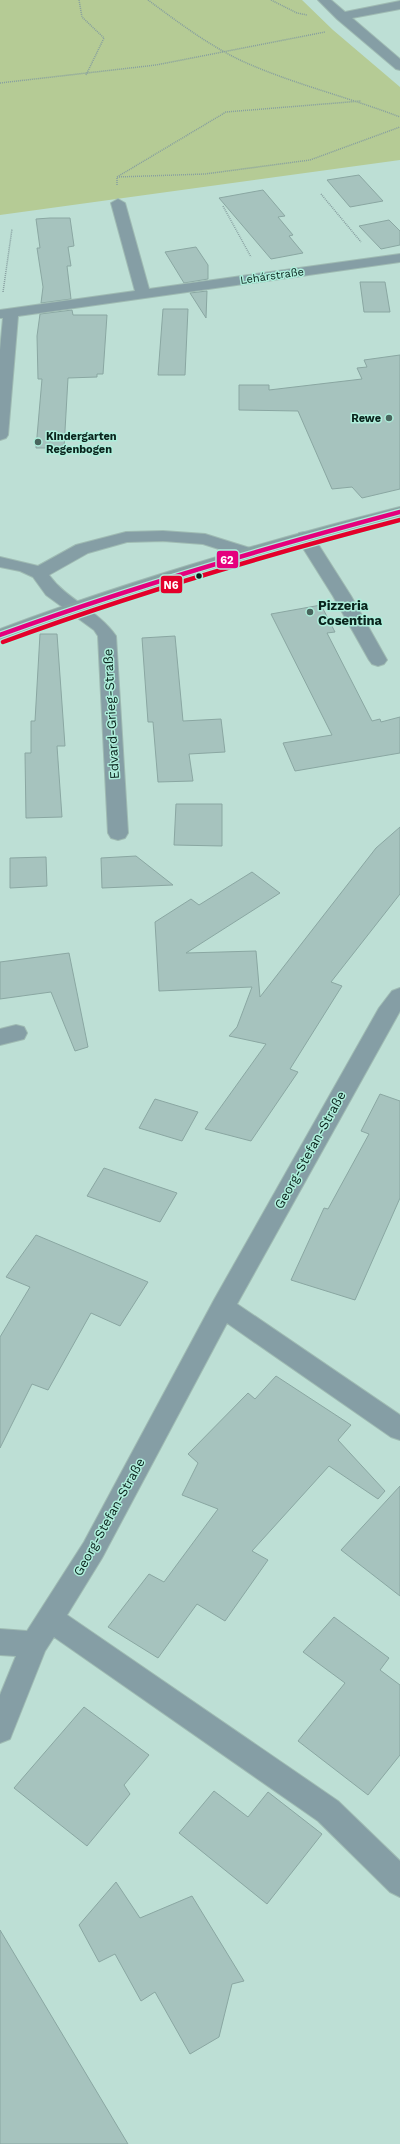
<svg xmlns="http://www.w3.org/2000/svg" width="400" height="2144" font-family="'Work Sans',sans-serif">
<rect width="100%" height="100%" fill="#bddfd5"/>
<path fill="#b5cb95" d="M0,0h302l31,30 67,57v73l-400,55z"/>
<path fill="#a6c3be" stroke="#8aa7a2" d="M359,175l24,26 -33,6 -23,-27z
M263,190l22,26 -7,1 15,18 -4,1 14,17 -32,6 -52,-61z
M50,218h20l4,28 -6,1 3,19h-4l4,33 -30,4 2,-16 -6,-39h3l-4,-29z
M389,220l11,11v14l-19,4 -22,-23z
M196,247l12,18v14l-24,4 -19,-31z
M360,282h25l5,30h-26z
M207,291l-1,27 -16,-25z
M163,309h25l-3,66h-27z
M72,310l1,5h34l-4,59h-6v3l-29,1 -4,70h-28l6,-69h-4l-1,-43 3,-22z
M400,355v134l-38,9 -10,-11 -20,2 -34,-78 -59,-1v-25h30v5l93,-11 -5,-11 10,-1 -3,-7z
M321,605l14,27 -8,1 45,88 8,-2 1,3 19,-5v36l-105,18 -12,-28 49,-8 -61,-121z
M40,634h17l8,112h-8l5,71 -36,1 -1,-65h6v-32h4z
M175,636l8,85 38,-2 4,33 -36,2 4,27 -35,1 -5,-60h-5l-6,-84z
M176,804h46v42l-48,-1z
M400,827v67l-69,88 11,4 -52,83 8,3 -47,69 -46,-12 61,-85 -37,-8 8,-9 15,-40 -93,4 -4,-69 36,-23 8,6 53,-33 28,21 -94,60 70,-2 4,46 116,-149z
M136,856l37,29 -71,3 -1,-30z
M46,857l1,29 -37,2v-30z
M69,953l19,94 -13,4 -24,-59 -51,7v-37z
M380,1094l20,7v97l-45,102 -64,-20 33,-72 4,1 41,-75 -8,-3z
M155,1099l43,13 -16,29 -43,-13z
M104,1168l73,25 -17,29 -73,-26z
M36,1235l112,47 -28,44 -29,-13 -43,77 -16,-6 -32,64v-111l30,-50 -24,-10z
M276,1376l75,49 -13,15 47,51 -7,8 -49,-33 -77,85 16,9 -43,61 -28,-17 -39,54 -50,-31 41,-53 15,8 54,-73 -36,-14 16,-32 -10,-9 60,-61 7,6z
M400,1486v110l-59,-46z
M334,1617l55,41 -9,12 20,15v70l-32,40 -70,-54 47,-58 -42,-31z
M84,1707l65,48 -25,30 6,9 -43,52 -73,-58z
M214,1791l34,26 20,-25 54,42 -55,70 -88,-71z
M116,1882l24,36 52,-22 52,85 -12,3 -13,53 -29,17 -35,-62 -14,9 -26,-47 -16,8 -20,-37z
M0,1930l128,214h-128z"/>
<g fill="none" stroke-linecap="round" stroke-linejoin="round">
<g stroke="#9fbbb3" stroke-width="2">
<path id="minor" d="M318,0h13l14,12 55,-11v8l-48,9 48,41v11l-4,-1 -59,-50z
M118,199l7,4 24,86 251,-35v8l-382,54 -10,119 -2,3 -6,2v-90l3,-32h-3v-8l135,-19 -24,-88z
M163,531l42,3 48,15 3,4 -3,4 -6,1 -44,-14 -40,-3 -36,1 -39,11 -39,22c18,25 49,35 67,61l12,197 -3,5 -7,2 -7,-2 -3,-5 -10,-197 -4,-6 -48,-35 -13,-18 -13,-6 -20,-4v-10l38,9 38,-21 50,-13z
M305,532l6,1 40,63 36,64 -3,4 -6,2 -6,-2 -3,-4 -36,-64 -37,-59 3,-4z
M400,988v23l-163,293 163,111v25l-9,-3 -164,-114 -125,235 -35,57 271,186 62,60v36l-10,-5 -72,-71 -264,-184 -9,14 -35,88 -10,4v-48l16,-39 -16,-1v-26l27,2 57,-89 130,-242 165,-292 13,-17z
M16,1025l8,2 3,6 -3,6 -24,6v-16z"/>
</g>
<g stroke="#9fbbb3" stroke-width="2">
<path id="major" d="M400,507v10l-196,54 -99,32 -105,37v-11c131,-49 265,-88 400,-122z"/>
</g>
<path stroke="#869e9f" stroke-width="1.5" stroke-dasharray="1 1" stroke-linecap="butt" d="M79,0l3,17 22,21 -18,37
M148,0c30,22 60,45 94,61 51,23 106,36 158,56
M271,0l26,13 10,2
M0,83l156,-18 169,-33
M117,177l88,-3 105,-14 90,-33
M117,185v-8l109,-65 135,-11
M321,194l40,48
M223,206l28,51
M3,292l9,-63"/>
<use href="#minor" fill="#859ea5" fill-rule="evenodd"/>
<use href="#major" fill="#87a2a3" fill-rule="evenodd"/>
<g stroke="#aeeedb" stroke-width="7">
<path id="bus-1" d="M0,635c131,-48 265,-87 400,-123"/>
</g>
<g stroke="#aeeedb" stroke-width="7">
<path id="bus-2" d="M3,642c130,-48 263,-87 397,-122"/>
</g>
<use href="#bus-1" stroke="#e5007d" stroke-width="4.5"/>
<use href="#bus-2" stroke="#e4002b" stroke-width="4.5"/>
</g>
<g fill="#48655d" stroke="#aeeedb" stroke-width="1.5">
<circle cx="389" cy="418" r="4"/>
<circle cx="38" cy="442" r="4"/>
<circle cx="310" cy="612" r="4"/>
</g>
<circle fill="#09231c" stroke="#aeeedb" stroke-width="1.5" cx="199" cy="576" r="3.5"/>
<g text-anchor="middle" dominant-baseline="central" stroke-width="3" stroke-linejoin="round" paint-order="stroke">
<g font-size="11" fill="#09231c" stroke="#aeeedb">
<text transform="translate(272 276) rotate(-8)">Lehárstraße</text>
</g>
<g font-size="11" font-weight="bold" fill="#09231c" stroke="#aeeedb" text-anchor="end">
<text x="381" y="418">Rewe</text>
<text x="46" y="436" text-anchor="start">Kindergarten<tspan x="46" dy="13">Regenbogen</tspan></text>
</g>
<g font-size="13" font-weight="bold" fill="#09231c" stroke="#aeeedb" text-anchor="start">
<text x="318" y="605">Pizzeria<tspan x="318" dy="15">Cosentina</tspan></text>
</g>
<g font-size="13" fill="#09231c" stroke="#aeeedb">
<text transform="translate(111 714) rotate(-93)">Edvard-Grieg-Straße</text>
<text transform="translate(310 1150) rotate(-61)">Georg-Stefan-Straße</text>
<text transform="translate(109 1517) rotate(-61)">Georg-Stefan-Straße</text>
</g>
</g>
<g stroke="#aeeedb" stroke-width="1.5">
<rect x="216" y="550" width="23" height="19" rx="4" fill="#e5007d"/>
<rect x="160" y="575" width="23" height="19" rx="4" fill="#e4002b"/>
</g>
<g font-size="11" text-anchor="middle" font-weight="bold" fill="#fff">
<text x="227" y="564">62</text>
<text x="171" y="589">N6</text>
</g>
</svg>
